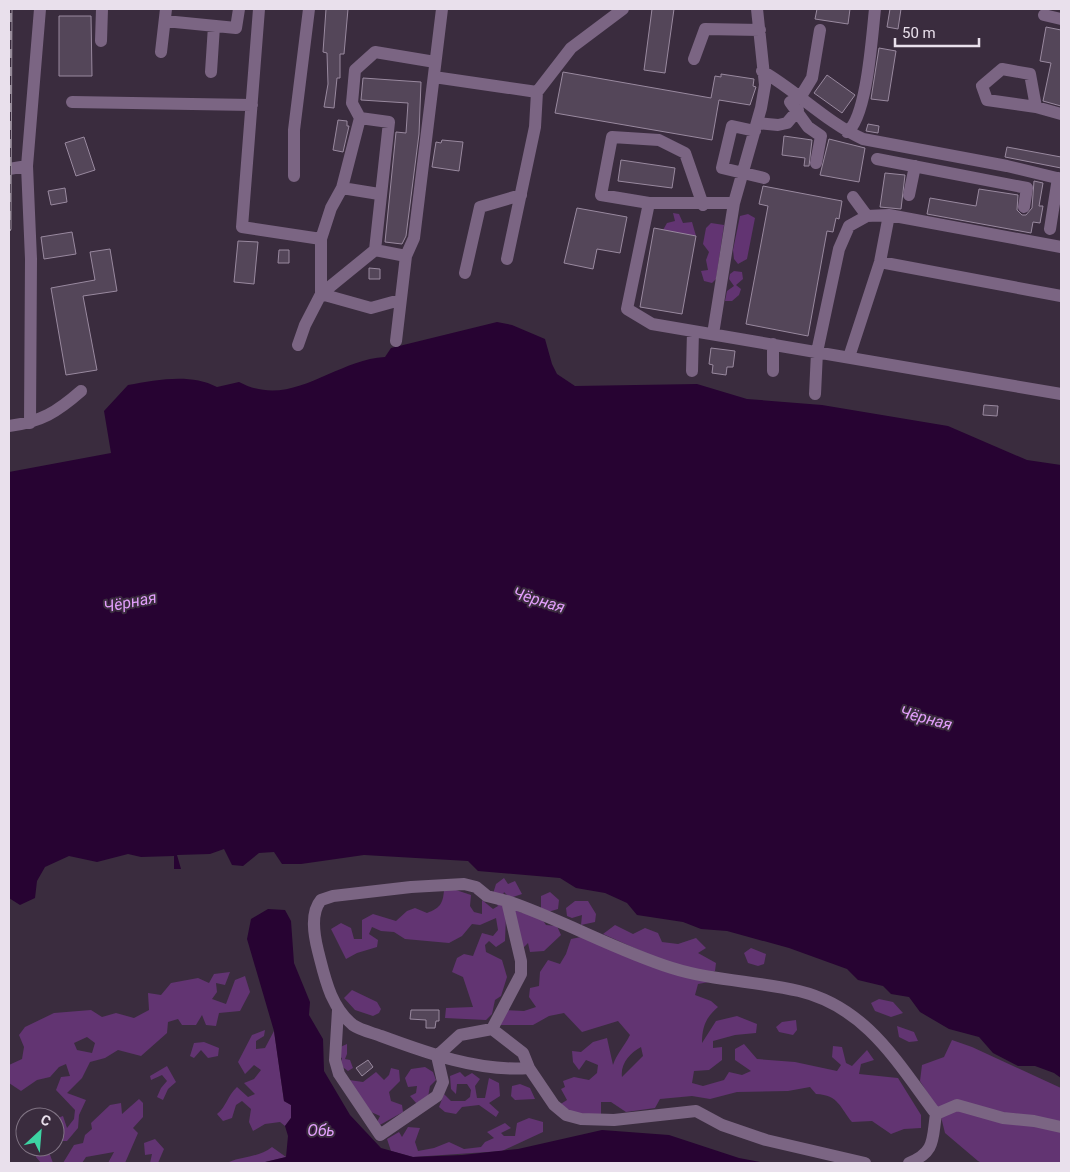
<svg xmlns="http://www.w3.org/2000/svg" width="1070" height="1172" font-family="Roboto,sans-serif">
<rect width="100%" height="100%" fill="#3a2c3e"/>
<path fill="#623472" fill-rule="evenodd" d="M673,213l6,1 4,9 9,-1 4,14 -33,-6 4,-7 8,-2z
M748,214l7,4 -8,41 -9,5 -4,-5 -1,-9 7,-34z
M711,223l13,2 -8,54 -4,4 -8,-2 -3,-10 7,-1 -2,-10 3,-8 -6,-8 3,-16z
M734,271l8,1 1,7 -7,6 5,4 -2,6 -7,6h-7l2,-10 7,-5 -5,-7 1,-5z
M504,878l4,6 7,-3 7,13 -12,4 -6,-6 -3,10 5,13 -1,26 -9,6 -7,-6 -4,4 1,7 16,8 5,17 -6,19 -6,4 -3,14 -6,6 -41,-2 1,-10 27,-1 -10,-30 -11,-5 5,-14 7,-4 9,2 9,-23 11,3 5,-6 -2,-12 -16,7 -8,-1 -10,12 -13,7 -44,-4 -11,-7 -13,-1 -9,-4 -3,7 9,6 -1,7 -20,6 -11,6 -15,-30 10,-6 10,5 3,11h8v-19l11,-6 23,7 11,-10 8,-3 12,5c13,-5 16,-9 17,-23l9,-1 18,6 -1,11 4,6 8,2v-14l11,9 5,-3 -6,-9 4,-13z
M550,892l9,8 -1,9 -10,3 -7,-3v-13z
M575,901h13l8,13 -1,8 -14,3 1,-10 -10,3 -5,-2 -1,-8z
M512,908l10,5c10,-2 19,3 24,12l11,1 4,9 -17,16 -14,1 -2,-9 -7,7z
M615,925l18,9 12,-6 13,5 4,9 16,2 18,-6 10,10 -8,5 18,10 -1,8 -4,2 -34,-6 -74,-33z
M581,937l133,44 -16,3 -3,11 16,6 7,6c-12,10 -16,20 -16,36l14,-22 21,-5 20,8 -1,9 -21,2 -22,6v7l9,-1v13l-13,10 -15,1 -2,12 11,3 21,-6 5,-8 13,3 9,-4 -16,-11v-11l9,-5 13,15 38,3 42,9 4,-6 -9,-8 1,-11 9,1 4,16 6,3 15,-16 7,10 -13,4 -2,10 39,4 23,37v13l-17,1 -13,5 -19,-13 -20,1c-12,-14 -13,-27 -36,-28l-6,-7 -22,4 -51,1 -27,7 -18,-3 -32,3 -5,9 -29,4 -15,-10h-10v12l-22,1 -20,-10 8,-5 -6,-11 4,-2 -2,-6 11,-4 15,3 8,-7 1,-8 -12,-5 -7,10 -6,-8 -1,-11 9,1 12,-10 14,-4 6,27c4,-12 11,-18 17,-30l-12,-14 -36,11 -18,-19 -15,3 -16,9h-32l-4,-7 6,-8 21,1 12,-4 -7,-10 1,-9 9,-2 1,-14 8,-12 12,4 6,-10 5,-15zM641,1047l2,9 -21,21c-2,-13 8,-24 19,-30z
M751,948l15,6 -2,10 -6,2 -10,-3 -4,-10z
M230,972l-5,13 -9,-2 1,9 -5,7 14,5 9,-24 10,-4 5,16 -10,19 -21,2 -3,13 -10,-1 -4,-10 -6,10h-14l-4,-6 -10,3 -1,11 -26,23 -23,-6 -13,8 -15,4 -8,16 -15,15 19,7 -7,15 -1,13 -11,13h-12l8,-10 -8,-1v-11l8,-3 4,12 7,-9 1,-9 -19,-20 5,-13 9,-1 -4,-12 -7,3 -9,10 -13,3 -16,11 -12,-8v-18l13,-6 2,-12 -5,-12 6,-8 29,-14 37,-3 11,7 14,-4 18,5 15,-8 -1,-17 13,2 10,-12 27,-5 11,5 5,-9zM87,1037l8,6 -3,10 -15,-3 -3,-7z
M352,990l25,12 4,7 -2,4 -6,3 -18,-6 -11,-12z
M879,999l14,3 10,11 -12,4 -16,-6 -4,-8z
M796,1020l1,10 -4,5 -14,-3 -3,-5 6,-5z
M897,1026l17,6 4,9 -9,1 -10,-5z
M265,1030l-1,6 -8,5v8l9,-1 9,-17 10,70 7,4v13l-6,8 -5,-4 -15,2 -12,7 -4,-9 2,-13 -9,-8 -6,4 -4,13 -9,3 -6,-7c10,-8 10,-18 20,-27l11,10 7,-3 -11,-11 10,-4 7,-9 -7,-5 -9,9 -7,-12 14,-27z
M952,1040l20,7 89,41v75h-79l-4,-2 -33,-28 -5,-20 -20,-32 2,-16 22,-8z
M204,1042l15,6 -1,8 -10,2 -7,-8 -7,8 -4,-2 4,-13z
M347,1044v10l-2,5 5,1 3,8 -5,3 -8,-6 2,-7 -6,-3 2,-7z
M167,1066l9,16 -8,7 -5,11 -6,-3 4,-9 6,-7 -5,-6 -11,5 -1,-4z
M425,1067l8,5 3,8 -6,6 -2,11 -11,7 -7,-8 6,-3 1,-7 -9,1 -3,-9 6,-9z
M391,1068l8,2 1,11 -11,11 2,9 11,4 1,7 -25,14 -1,-4 3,-6 -9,-4 -22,-32 14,2 13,-10 8,8 5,-5z
M460,1072l5,5 7,-4 8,6 -5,7 2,12h8l4,-20 10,5 1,13 -11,7 10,9 -3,5 -17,-12 -17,2 -6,7 -11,-2 -6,-5 5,-13 7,7h14l5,-4 1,-7 -4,-6h-10l-1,10 -5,-5 -1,-13z
M520,1084l10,4 5,11 -20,1 -4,-4 1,-10z
M139,1099l4,4v14l-10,11 5,5 -13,30h-17l6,-11 -28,5 -4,6h-19l11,-18 9,-2 2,-8 7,-6 -1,-6 19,-18 11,-2 1,11z
M529,1118l14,4v10l-41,19 -89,6 -22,-6 -4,-12 12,-7 3,5 6,-10 12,1 -5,14 3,9 16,-3 15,-6 15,7 17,-2 4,-5 9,-4 -7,-6 18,-9 6,5 -10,5 3,3h11l2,-13z
M155,1139l9,10 -6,14h-8l2,-9 -7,1 -1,-12z
M272,1147l14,10 -25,6 -32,-1c15,-6 31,-5 43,-15z
M38,1149l11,3 4,11h-12l-5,-6z"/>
<path fill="#270332" d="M497,322l15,3 33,14 7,25 5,10 18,12 122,-2 50,15 75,6 126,21 79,34 34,5v613l-7,-5 -19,-7h-17l-25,-13 -14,-16 -30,-8 -29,-17 -11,-15 -18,-3 -8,-8 -25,-6 -11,-11 -58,-21 -62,-17 -26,-2 -18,-7 -46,-7 -10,-12 -22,-10 -29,-5 -16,-10 -82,-7 -10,-10 -104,-6 -63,9h-19l-8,-12 -15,1 -16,13 -11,-1 -8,-16 -14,5 -33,1 4,14h-7v-13l-33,1 -13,-3 -31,8 -28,-6 -24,11 -8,14 -2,17 -15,7 -11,-7v-426l102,-19 -7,-42 24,-26c29,-5 62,-12 89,2l22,-5c53,28 94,-22 146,-25l6,-9z
M268,909l17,1 6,11 3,42 16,39 -1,13 14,24 1,32 26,44 31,33 32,9 49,-2 56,-6 84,-19 67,5 70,23 27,5h-505l25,-6 2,-21 -3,-10 6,-8v-13l-7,-4 -10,-70 -27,-92 4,-20z"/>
<path fill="#544659" stroke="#99899f" d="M326,9h22l-4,45h-4v24h-3l-3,30 -10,-1 4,-23 -1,-31 -4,-1z
M652,9h22l-9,64 -21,-3z
M817,9h33l-2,15 -33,-5z
M890,9h11l-3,20 -11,-2z
M59,16h32l1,60h-33z
M1046,27l15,3v76l-18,-5 8,-38 -11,-2z
M879,48l17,3 -8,50 -17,-2z
M563,72l148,26 4,-22 6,1v-3l33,5 -1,7 3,1 -6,18 -31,-5 -7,40 -157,-27z
M827,75l28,20 -13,18 -28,-20z
M363,78l58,4 -2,52 -13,102 -4,8 -17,-2 11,-110 10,1 2,-30 -47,-3z
M338,120l9,1v5h2l-6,26 -10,-2z
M868,124l11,2 -1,7 -12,-2z
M784,136l28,4 -3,26h-5l1,-8 -23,-3z
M84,137l11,33 -19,6 -11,-33z
M829,139l36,9 -6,34 -39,-7z
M442,140l21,2 -4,29 -27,-4 4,-25 5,1z
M1007,147l54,10v11l-56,-11z
M621,160l54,8 -3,20 -54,-7z
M885,173l20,2 -4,34 -21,-2z
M1034,181l9,2 -4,23h4l-3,17 -7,-1 -2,11 -104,-19 3,-16 46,8 3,-17 39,6 -1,15 5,5h4l6,-7z
M763,186l79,15 -3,18 -3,-1 -3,14 -6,-1 -19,105 -62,-12 22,-118 -9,-2z
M65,188l2,14 -16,3 -3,-14z
M577,208l50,9 -7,36 -23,-4 -4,20 -29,-6z
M654,228l42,8 -14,78 -42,-7z
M72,232l4,22 -32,5 -3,-22z
M238,241l20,1 -4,42 -20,-2z
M110,249l7,42 -34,5 14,74 -31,5 -15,-87 44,-8 -5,-28z
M279,250h10v13h-11z
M369,268l11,1v10h-11z
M711,348l24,3 -2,16h-6l-1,8 -14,-2 1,-8 -4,-1z
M984,405l14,1 -1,10 -14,-1z
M411,1010h28v11h-3l-1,7h-9v-8l-16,-1z
M368,1060l5,7 -11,9 -6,-8z"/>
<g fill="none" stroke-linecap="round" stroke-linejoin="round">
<path stroke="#7b6583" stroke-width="12" d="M259,9l-17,218 79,12
M1044,15l17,4
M165,21l71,7 3,-19
M101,41l1,-32
M161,52l5,-43
M694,59l11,-30 55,1
M762,71c35,20 64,51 101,68l144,27 54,13
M211,72l3,-46
M434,77l103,15
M801,96l11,-18 8,-48
M72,102l180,3
M790,102l18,25 13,9 -5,27
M1036,107l-6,-33 -28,-5 -20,17 5,14 49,7 25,7
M360,118l29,4 -14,128
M757,123l21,2 9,-2 11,-13
M755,131l-23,-5 -10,42 42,10
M847,132c20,-14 25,-97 28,-123
M877,159l150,29 -3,19
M9,169l18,-3
M294,176v-46l15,-121
M342,188l37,6
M909,195l6,-29
M853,197l14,19
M649,203l-22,106 25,15 409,70
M703,205l-18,-52 -26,-13 -47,-3 -11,58 48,8h85
M1050,229l8,-51
M507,259l28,-132 2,-35 34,-44 52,-39
M880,262l181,34
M465,273l15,-66 41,-12
M400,300l-29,8 -50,-14v-55l10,-31 11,-20 18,-70 -8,-15 3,-33 20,-18 60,10
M713,334l21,-131 27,-95 4,-23 -8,-76
M396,341l10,-85 8,-18 28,-229
M298,345l7,-20 16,-31 54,-44 31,6
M849,357l31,-95 9,-47
M692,371l1,-40
M773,371v-27
M815,394l2,-42 22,-103 10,-23 18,-10 22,-1 172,32
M30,423l1,-164 -4,-93 13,-157
M9,426c32,-4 48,-14 72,-35
M507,901c56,19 108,49 165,67 41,13 85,13 127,23 67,16 98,71 137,123 -4,25 0,38 -27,49
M338,1010l-3,50 4,14 41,61 57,-39 6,-14 -6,-26
M437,1056l23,-21 32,-6 31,24 6,15c-50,4 -102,-15 -148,-32 -8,-3 -21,-6 -28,-11 -23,-19 -28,-47 -35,-74 -4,-16 -8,-38 3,-51l12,-4 78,-9 53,-3 12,3 11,9 20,5 14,60v13l-29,55
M529,1068l25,37 12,10 15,4 33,1 82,-9 26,14 44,15 99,23
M936,1114l21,-9 46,13 31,3 27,6"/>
<g stroke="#988d9b" stroke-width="5">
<path id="rail" d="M9,229l1,-220"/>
</g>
<use href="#rail" stroke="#3a2c3e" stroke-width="3" stroke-dasharray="9" stroke-linecap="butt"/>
</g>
<g text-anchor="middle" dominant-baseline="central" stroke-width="4" stroke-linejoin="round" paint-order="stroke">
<g font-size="16" font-style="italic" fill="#e39ffc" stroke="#3a2c3e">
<text transform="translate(539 600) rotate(17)">Чёрная</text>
<text transform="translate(130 602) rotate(-11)">Чёрная</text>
<text transform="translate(926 718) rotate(15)">Чёрная</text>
<text x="321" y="1130">Обь</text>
</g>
</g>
<rect width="1070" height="1172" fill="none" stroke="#e9e0ec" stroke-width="20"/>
<g transform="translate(40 1132) rotate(26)"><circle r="24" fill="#3a2c3e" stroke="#807484"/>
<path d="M0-4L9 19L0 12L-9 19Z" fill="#3dd4a3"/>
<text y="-8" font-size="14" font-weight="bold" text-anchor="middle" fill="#e9e0ec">С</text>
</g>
<path d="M895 38v8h84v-8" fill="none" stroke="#e9e0ec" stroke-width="2.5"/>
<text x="902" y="38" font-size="15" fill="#e9e0ec" stroke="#3a2c3e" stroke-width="4" paint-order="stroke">50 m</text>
</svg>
